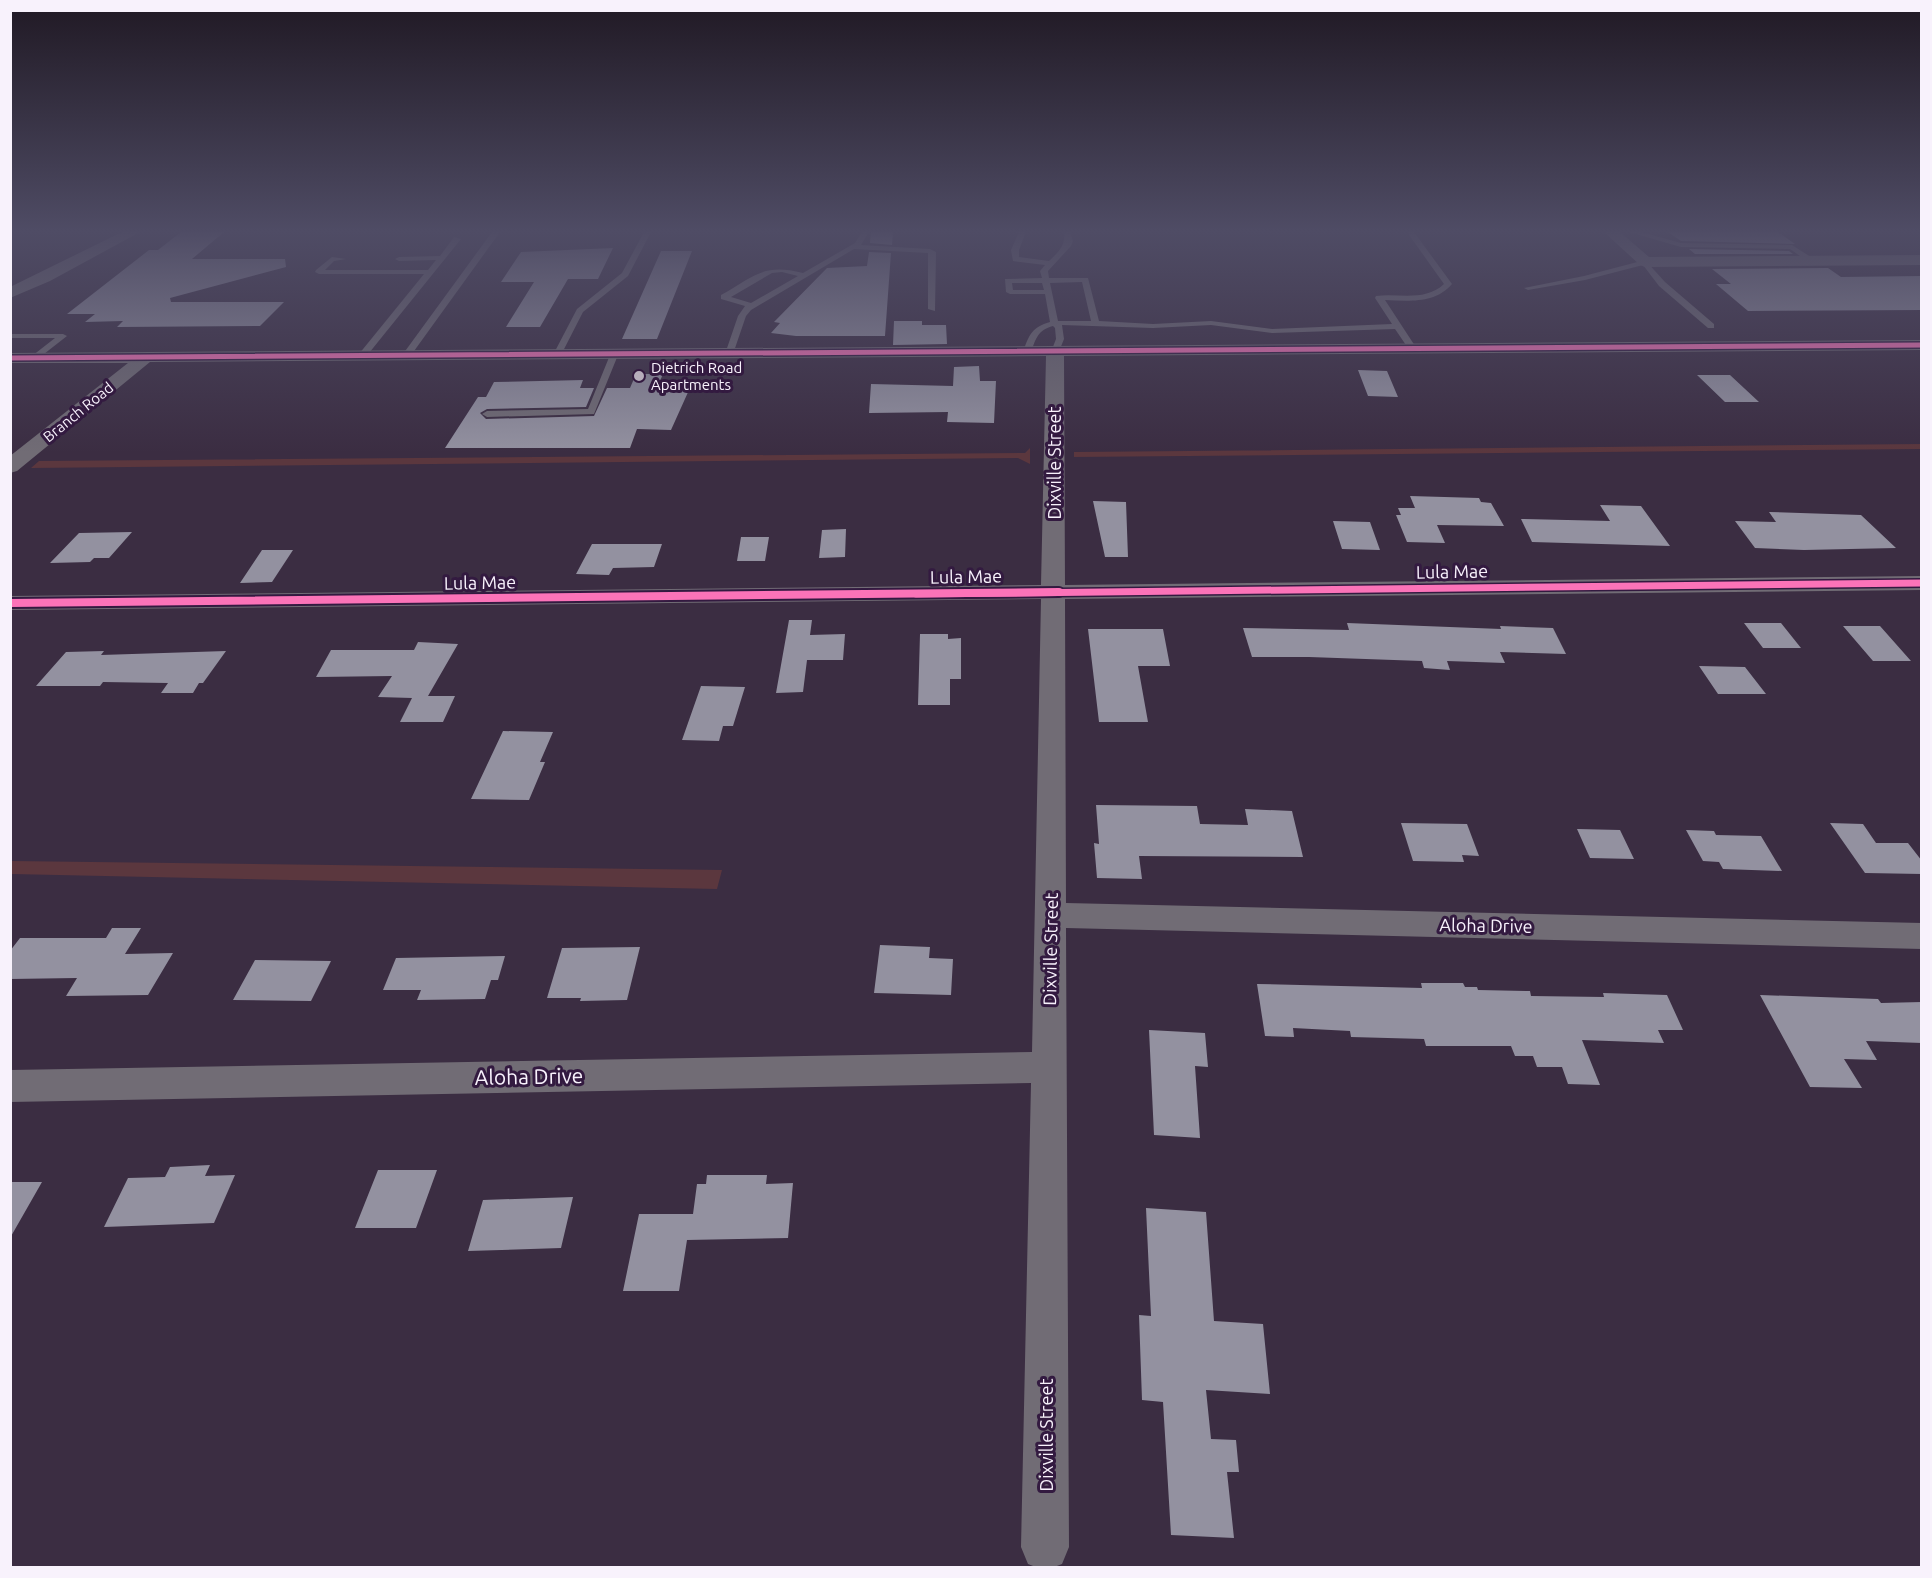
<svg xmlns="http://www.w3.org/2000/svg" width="1932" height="1578" font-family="Ubuntu,sans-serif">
<rect width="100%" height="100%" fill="#3b2d42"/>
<path fill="#5b373e" d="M1922,444l-1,5 -847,8v-5z
M1030,448v16l-12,-6 -987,10 8,-7 986,-8z
M11,861l711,9 -5,19 -706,-15z"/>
<path fill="#9391a0" d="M181,232h43l-32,27h93l1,8 -116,31 1,4h113l-24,24 -143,1 6,-6 -38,1 10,-8h-28l82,-64h9z
M871,232h22l-1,13 -22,-2z
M1668,232h110l17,12 -114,-3z
M613,248l-15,31h-30l-28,48h-34l28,-45h-33l20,-30z
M1689,249l100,2 4,3h-98z
M661,251h31l-35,88h-35z
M869,252l22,1 -6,83h-89l-25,-3 9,-10 -6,-1 53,-54 40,-2z
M1828,268l13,9 81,-1v34l-174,1 -32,-27h15l-19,-15z
M894,321h28v4h24l1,19 -54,1z
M979,366l1,15h16l-2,42 -47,-1 1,-10 -79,1 2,-29 82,2 1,-19z
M1358,370l29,1 11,26 -30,-1z
M636,374h27l-7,16h33l-18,40 -34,-1 -7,19h-185l33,-51h8l8,-15 89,-2 -3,8h14l-8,19 -99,2 -7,4 6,6 108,-3 13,-28h23z
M1697,375h33l29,27h-34z
M1410,496l69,2 2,4 10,1 13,23 -67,-1 8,18 -38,-1 -11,-27h5l-3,-7h17z
M1093,501l33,1 2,55h-23z
M1600,505l41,1 29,40 -138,-4 -11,-23 89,2z
M1769,512l92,3 35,33 -92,2 -49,-2 -20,-27 41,1z
M1333,521l37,1 10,28 -38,-1z
M846,529l-1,28 -26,1 3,-28z
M132,532l-23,26h-15l-4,4 -40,1 29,-30z
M741,537h28l-4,24h-28z
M592,544h70l-8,23 -41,1 -4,7 -33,-1z
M262,550h31l-21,32 -32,1z
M789,620h23l-2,15 35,-1 -2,26h-36l-4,32 -27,1z
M1347,623l154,6 -1,-3 53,2 13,26 -66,-2 5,11 -58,-2 3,9 -26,-2 -2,-7 -113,-4h-57l-9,-29 106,2z
M1744,623h37l20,25h-38z
M1843,626h37l31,35h-38z
M1088,629h75l7,37h-32l10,56h-49z
M920,634h28v5l13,-1v41h-11v26h-32z
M418,642l40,2 -30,52h27l-12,26h-43l12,-24 -34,-1 14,-21 -76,1 15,-27h83z
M104,651l-3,4 125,-4 -23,32h-4l-6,10h-32l7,-10 -65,-1 -3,4h-64l30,-34z
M1699,666l46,1 21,27h-48z
M701,686l44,1 -12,39h-10l-4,15 -37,-1z
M503,731l50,1 -13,30h5l-16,38 -58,-1z
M1096,805l101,1 3,18 48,1 -3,-16 47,2 11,46 -164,-1 3,23 -45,-1 -3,-35 5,1z
M1401,823l66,1 12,32 -17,-1 2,7 -51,-1z
M1830,823l33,1 13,19h32l14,18v13l-57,-1z
M1577,829l43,1 14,29 -44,-1z
M1686,830l28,1 2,4 45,1 21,35 -59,-2 -4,-7 -16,-1z
M112,928h29l-16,26 48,-1 -25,42 -82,1 11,-18 -67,1v-28l10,-13h86z
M880,945l50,2 -1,11 24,1 -2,36 -77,-2z
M640,947l-13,53 -47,1 1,-3h-34l15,-50z
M505,956l-7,24h-7l-6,19 -68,1 4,-10h-38l13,-32z
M255,960l76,1 -20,40 -78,-1z
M1421,983h42l2,4h12l1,3 52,1 1,5 73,1 -1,-4 64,2 16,35h-25l6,13 -82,-3 18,45 -32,-1 -6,-17h-25l-4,-11h-18l-4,-10h-85l-2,-7 -73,-2 -1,-6 -57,-3 1,9 -29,-1 -8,-52 165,4z
M1760,995l118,4 3,4 41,-1v41l-56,-2 11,19 -33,-1 18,29 -52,-1z
M1149,1030l56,3 3,34 -13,-1 5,72 -46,-3z
M210,1165l-5,11 30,-1 -21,48 -110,4 24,-49 37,-1 5,-10z
M378,1170h59l-21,58h-61z
M707,1175h60l-1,9 27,-1 -5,55 -101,2 -8,51h-56l16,-77h54l4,-30h9z
M10,1182h32l-32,56z
M573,1197l-12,51 -93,3 15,-51z
M1146,1208l60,4 8,109 49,3 7,70 -64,-4 5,49 25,1 3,32h-12l7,66 -63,-3 -8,-133 -21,-2 -3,-85 12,1z"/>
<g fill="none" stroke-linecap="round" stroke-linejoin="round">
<path fill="#716c75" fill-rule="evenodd" d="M492,232h8l-91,126h-6v-4z
M644,232h7l-23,44 -45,36 -22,43 -7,2 -1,-2 24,-46 45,-36z
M862,232h7l-8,13 69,4 6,3 -1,59 -7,-2v-56l-74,-4 -103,61 -5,6 -13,38 -7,2 -1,-2 13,-38 7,-10 -24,-7v-4c34,-19 42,-32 82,-22l52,-30zM782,272l16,4 -47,27 -20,-6 41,-24z
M1019,232h7l-7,18v7l30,4c9,-9 17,-15 15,-29h6l3,9 -2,5 -23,25 1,7h39l11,43 54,3 58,-3 61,8 120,-5 -17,-26 1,-2c23,-3 49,6 68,-12l-37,-52h7l38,52c-17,20 -44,17 -67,16l32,49 -4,3 -3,-1 -15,-22 -123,4 -61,-8 -58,3 -91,-3 2,14 -6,15 -7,-2 5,-13 -1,-11 -2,-2c-15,4 -17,12 -22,26l-4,3 -4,-3c6,-17 9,-25 27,-30l-5,-28h-35l-4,-2 -1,-13 37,-1 -2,-7 5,-6 -32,-4 -2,-11zM1082,282l9,39h-33l-8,-38zM1012,283h30l2,7h-31z
M1629,232h12l40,11 111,2 25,16 -7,2 -20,-14 -109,-2z
M454,237l7,2 -96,119h-6v-4l65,-80h-105l-4,-2 1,-2 16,-13 14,2 -12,2 -9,9h103l8,-10 -37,1 -4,-2 4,-2 41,-1z
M1645,260l20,22 49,42v4h-6l-49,-42 -16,-21 -58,15 -57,10 -4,-2 60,-12z
M10,334h53l4,2 -32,25 -4,-3 1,-2 23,-18h-45z
M614,352l4,3 -24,59 -107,3 -5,-3 5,-3 101,-2 22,-54z"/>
<path fill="#716c75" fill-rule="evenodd" d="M122,232h18l-90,49 -40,17v-11z
M1604,232h16l29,25 273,-2v10l-277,2 -5,-2z
M1922,340v10l-858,6 1,229 857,-9v14l-857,9 1,304 856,20v26l-856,-21 3,619 -7,17c-12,5 -22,5 -34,0l-7,-17 10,-464 -1021,19v-32l1022,-18 9,-453 -1031,11v-14l1031,-11 5,-229 -896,6 -133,109 -7,2v-17l118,-93h-118v-10z"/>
<g stroke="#331a40" stroke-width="8">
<path id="cycleway-far2" d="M10,358l1912,-13"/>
</g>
<g stroke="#331a40" stroke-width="10">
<path id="cycleway-far1" d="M916,594l1006,-11"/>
</g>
<g stroke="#331a40" stroke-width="12">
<path id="cycleway" d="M10,603l1049,-11"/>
</g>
<use href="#cycleway-far2" stroke="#fb73b8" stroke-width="5"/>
<use href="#cycleway-far1" stroke="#fb73b8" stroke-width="7"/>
<use href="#cycleway" stroke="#fb73b8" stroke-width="8"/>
</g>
<linearGradient id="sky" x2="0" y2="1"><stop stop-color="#201924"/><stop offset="0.51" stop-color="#4f4c65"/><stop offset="1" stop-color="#4f4c65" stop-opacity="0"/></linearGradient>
<rect width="1932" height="453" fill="url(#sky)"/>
<circle fill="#b6adbb" stroke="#331a40" stroke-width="2" cx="639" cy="376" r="6"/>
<g text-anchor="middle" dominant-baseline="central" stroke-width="6" stroke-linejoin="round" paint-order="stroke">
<g font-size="15" fill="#f8f2fc" stroke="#331a40" text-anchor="start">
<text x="651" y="367">Dietrich Road<tspan x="651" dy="17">Apartments</tspan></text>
</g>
<g font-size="15" fill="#f8f2fc" stroke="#331a40">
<text transform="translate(78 412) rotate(-39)">Branch Road</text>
</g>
<g font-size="18" fill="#f8f2fc" stroke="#331a40">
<text transform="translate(1054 463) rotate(-90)">Dixville Street</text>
<text transform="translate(1452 571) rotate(-1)">Lula Mae</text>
<text transform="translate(966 576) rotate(-1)">Lula Mae</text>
<text transform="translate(480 582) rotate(-1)">Lula Mae</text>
<text transform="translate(1486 925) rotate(1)">Aloha Drive</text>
<text transform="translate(1050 949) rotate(-89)">Dixville Street</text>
<text transform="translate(1046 1435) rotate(-90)">Dixville Street</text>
</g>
<g font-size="21" fill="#f8f2fc" stroke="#331a40">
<text transform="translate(529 1076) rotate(-1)">Aloha Drive</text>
</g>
</g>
<rect width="1932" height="1578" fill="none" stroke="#f8f2fc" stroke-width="24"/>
</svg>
